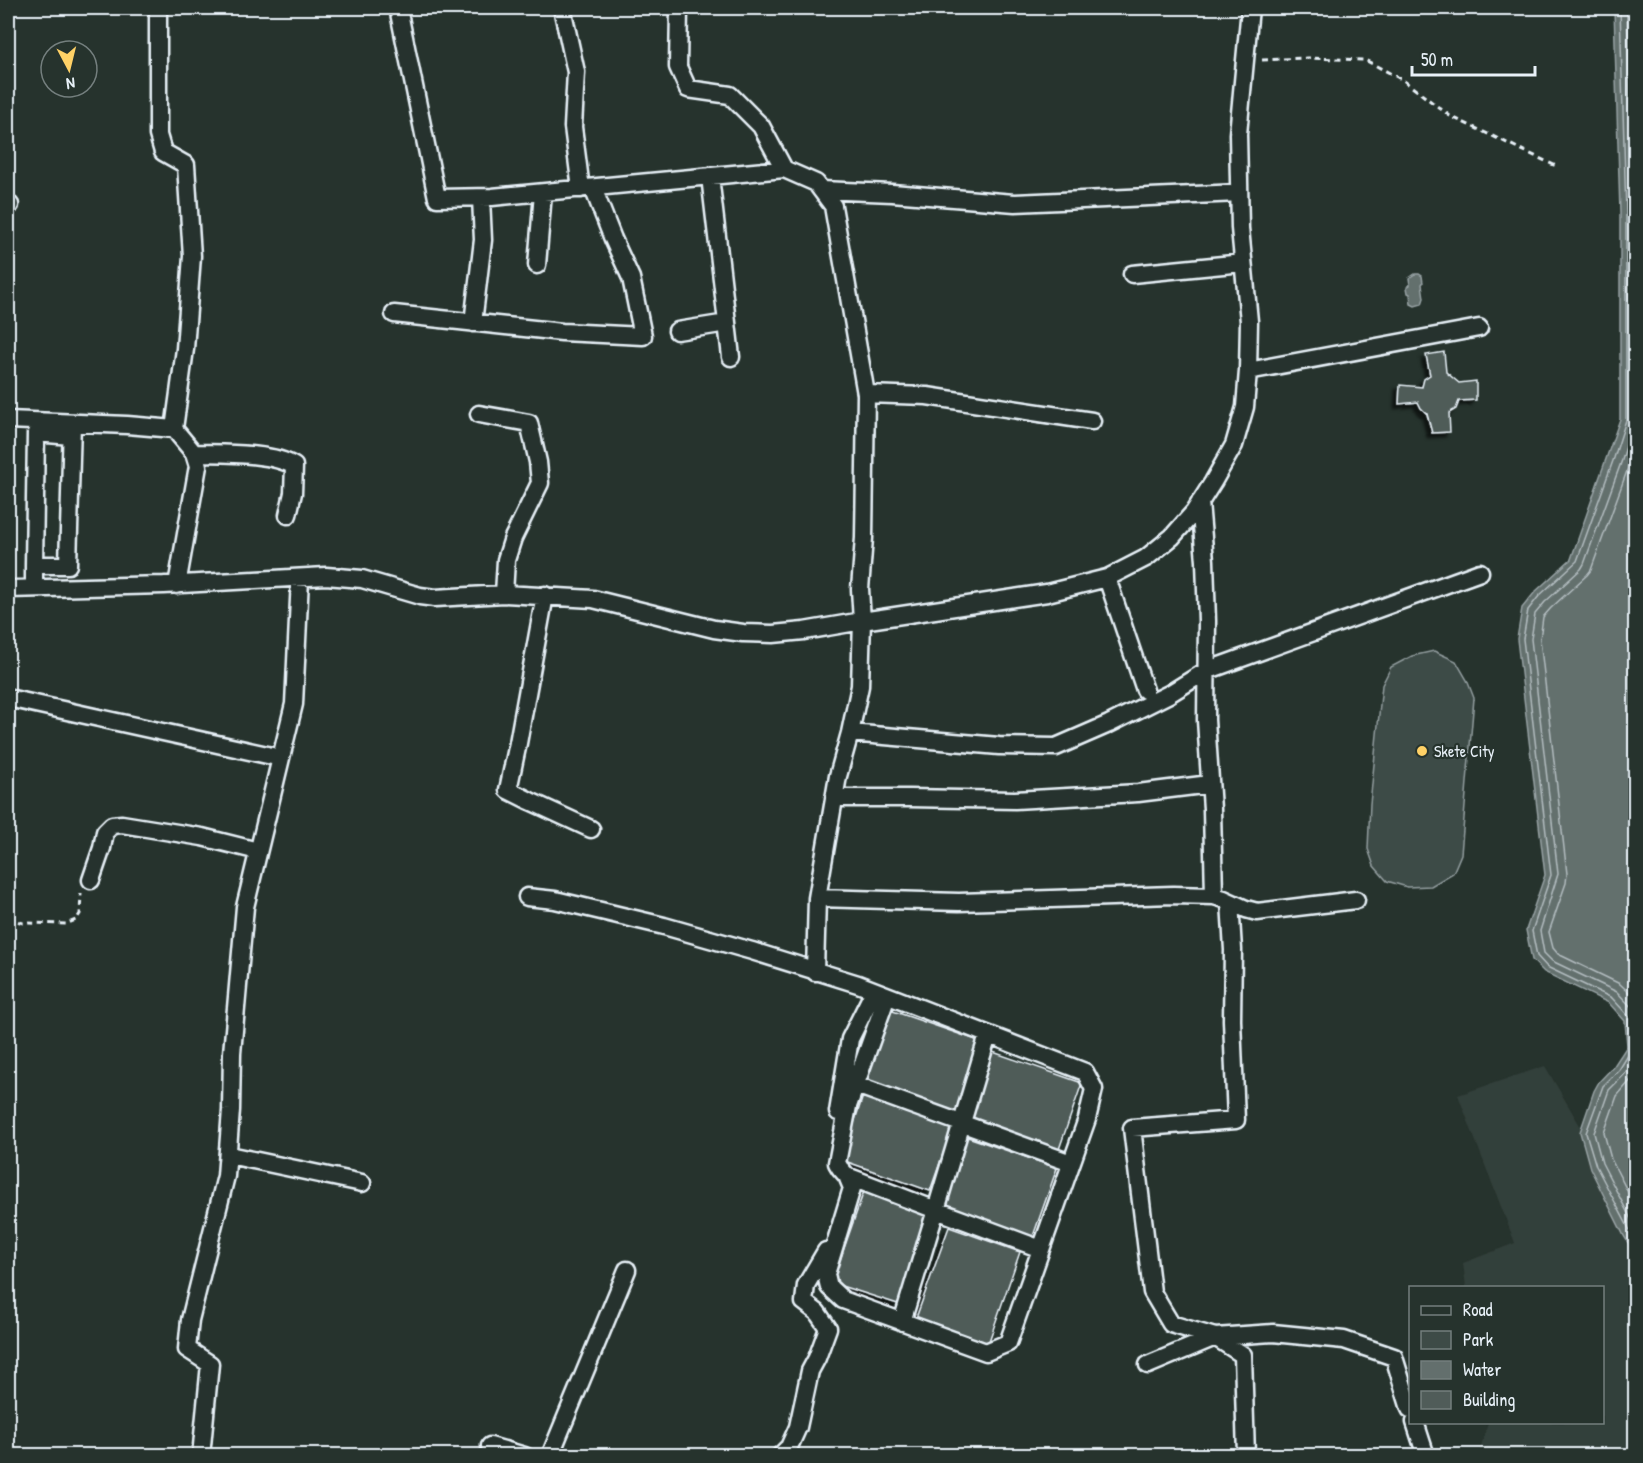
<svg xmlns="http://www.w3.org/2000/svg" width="1643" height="1463" font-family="'Patrick Hand',sans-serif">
<defs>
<filter id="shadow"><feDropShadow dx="-4.5" dy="4.5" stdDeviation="1.5" flood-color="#0009"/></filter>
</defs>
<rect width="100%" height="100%" fill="#26332d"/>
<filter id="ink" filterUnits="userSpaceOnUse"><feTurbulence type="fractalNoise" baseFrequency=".0167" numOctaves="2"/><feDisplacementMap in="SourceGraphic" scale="12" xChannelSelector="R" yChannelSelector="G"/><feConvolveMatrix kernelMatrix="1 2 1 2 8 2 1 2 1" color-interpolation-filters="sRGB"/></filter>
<g filter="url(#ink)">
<path fill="#333f3a" d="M1545,1066l90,153v236h-165l9,-2 9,-30 114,-1v-134l-136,-1 -3,-24 52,-20 -57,-148z"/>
<path fill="#3e4b47" stroke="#939ea0" stroke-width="1.5" d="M1434,651l22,10 11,19 7,18 -13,156 -8,19 -22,13 -24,1 -20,-6 -13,-15 -6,-17 2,-45 12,-119 9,-18 21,-11z"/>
<path fill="#636f6d" stroke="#98a3a5" stroke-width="1.5" d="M1614,8h22l-1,1246 -11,-18 -34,-68 -10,-36 14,-41 5,-9 15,-16 13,-20 -2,-25 -16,-18 -65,-31 -12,-12 -6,-30 19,-55 -28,-236 5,-31 13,-16 36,-33 49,-140v-206z
M1415,274h4l3,2 1,7 -1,1 2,14 -2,6 -7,2 -4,-2 -1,-10 -2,-1 -1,-6 3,-2 -1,-7z"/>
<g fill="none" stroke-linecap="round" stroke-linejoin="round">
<path stroke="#b3bdc0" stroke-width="1.5" d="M1620,8l6,205v207l-12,38 -37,103 -38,35 -11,14 -5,29 28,236 -19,56 5,25 10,11 65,31 19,21 1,30 -13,21 -16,16 -17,47 10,33 40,76
M1627,8l6,205 1,207 -12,40 -38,104 -3,5 -36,33 -10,12 -4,25 27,235 -18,57 4,22 8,8 65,31 19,20
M1636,446l-45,124 -4,5 -36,33 -8,9 -3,22 27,235 -1,9 -17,49 4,16 5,6 62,30 16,15
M1636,1057l-11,17 -16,16 -15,43 8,30 34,66
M1636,1074l-19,22 -13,37 7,26 25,49"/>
</g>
<path fill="#505c59" stroke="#e8f1f8" stroke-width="1.5" filter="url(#shadow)" d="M1444,352l2,20 13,11 17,-2v19l-17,1 -3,8 -7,4 1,19 -18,1 -5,-19 -6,-6 -3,-6 -19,2 1,-19 22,2 2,-8 6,-4 -4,-20z
M890,1010l92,32 -26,71 -92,-32z
M990,1051l92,32 -25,72 -92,-33z
M864,1093l90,30 -24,68 -88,-31z
M965,1136l92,32 -25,71 -92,-32z
M864,1191l64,22 -30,91 -66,-21z
M949,1227l71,25 -32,92 -72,-26z"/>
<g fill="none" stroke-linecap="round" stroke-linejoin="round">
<g stroke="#e8f1f8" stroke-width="21">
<path id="minor" d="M158,8v127l5,17 23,13 6,91 -7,93 -11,80
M398,8l39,190 55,-1 292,-28 32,14 17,23 33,188 -2,144 -4,51 2,32 185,-28 60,-15 39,-20 26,-21 22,-25 19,-30 21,-37 11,-38 3,-36 1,-50 -9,-93 -2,-94 12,-126
M562,8l14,64 -3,55 8,62
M679,8l-1,59 10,22 42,6 31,31 23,43
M710,176l21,181
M821,190l71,3 123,10 224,-10
M8,205h2
M537,265l6,-72
M1132,274l111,-11
M394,314l168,18 81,4 -12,-58 -18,-39 -20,-51
M473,323l10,-83 -2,-42
M677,331l50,-8
M1248,371l231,-43
M866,394l61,2 165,25
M479,414l50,9 9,39 2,21 -27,55 -7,22 -2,34
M8,420l119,5 47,4 20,24 4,13 -21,119
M194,453c27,1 78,-1 100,13l-1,27 -5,22
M1200,502l5,59 2,60 -1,99 6,89 2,87
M34,565l2,-132 35,3
M1107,578l38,112
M34,588v-23h34l4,-142
M8,589l156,-4 162,-9 36,3 58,17 15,2 69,-4 89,5 121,30 29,4 30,1 31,-3 58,-10 -2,65 -10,47 -12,43 -21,122 -2,74
M545,595l-27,148 -10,47 22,11 61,28
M8,698l273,60
M850,733l149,13 57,1 53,-23 60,-30 37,-23 274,-99
M834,798h75l106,2 123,-7 72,-9
M91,880l11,-32 3,-16 7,-7 10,-1 80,13 56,14
M527,897l28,3 109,26 88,25 106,33 227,88 9,17 -7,30 -79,224 -22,9 -143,-52 -14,-13 -3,-13 26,-86 -5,-12 -7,-8 -3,-5 11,-57 39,-110
M817,898l142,4 214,-7 41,1 10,3 22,10 11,3 99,-12
M1230,902l3,48 -1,70 4,100 -104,8 20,164 19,32 44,13 58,-4 71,7 50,17 16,52
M988,1035l-52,175 105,39
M856,1085l215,78
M838,1112l12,-73 24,-48
M229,1155l133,28
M847,1176l89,34 -34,112
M1148,1365l67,-28 28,18 3,101
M1415,1422l11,34
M490,1446l35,10
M201,1456l9,-92 -23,-15 3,-29 36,-144 5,-66 1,-57 13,-146 49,-203 6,-126
M550,1456l77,-186
M780,1456l9,-9 9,-20 12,-56 7,-13 11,-30 -11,-16 -13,-10 2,-17 20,-34"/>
</g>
<path stroke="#e8f1f8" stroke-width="3" stroke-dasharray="6 4.5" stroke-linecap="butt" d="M1262,60l45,-2 58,2 38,20 47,36 108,51
M8,918l15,5 43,1 10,-4 4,-6 1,-21"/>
<use href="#minor" stroke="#26332d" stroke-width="16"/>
</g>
</g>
<circle fill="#ffd166" stroke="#26332d" stroke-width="2" cx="1422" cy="751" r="6"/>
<g text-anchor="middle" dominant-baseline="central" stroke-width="4.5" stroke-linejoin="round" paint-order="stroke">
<g font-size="16" fill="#e8f1f8" stroke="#26332d" text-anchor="start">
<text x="1434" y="751">Skete City</text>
</g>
</g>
<rect width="1643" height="1463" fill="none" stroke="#26332d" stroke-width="30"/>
<rect x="15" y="15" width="1613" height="1433" fill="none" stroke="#e8f1f8" stroke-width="2" filter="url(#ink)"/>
<rect x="1409" y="1286" width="195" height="138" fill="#26332d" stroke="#747f7e" stroke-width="1.5"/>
<rect x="1421" y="1306" width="30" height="9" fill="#26332d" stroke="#747f7e" stroke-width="1.5"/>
<text x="1463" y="1316" font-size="18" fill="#e8f1f8">Road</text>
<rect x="1421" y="1331" width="30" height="18" fill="#3e4b47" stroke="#747f7e" stroke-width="1.5"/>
<text x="1463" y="1346" font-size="18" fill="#e8f1f8">Park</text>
<rect x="1421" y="1361" width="30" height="18" fill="#636f6d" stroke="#747f7e" stroke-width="1.5"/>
<text x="1463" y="1376" font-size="18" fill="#e8f1f8">Water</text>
<rect x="1421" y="1391" width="30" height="18" fill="#505c59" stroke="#747f7e" stroke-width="1.5"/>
<text x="1463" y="1406" font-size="18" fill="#e8f1f8">Building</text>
<g transform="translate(69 69) rotate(173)"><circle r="28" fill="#26332d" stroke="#747f7e" stroke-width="1.5"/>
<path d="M0-4.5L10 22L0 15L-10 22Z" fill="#ffd166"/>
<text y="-9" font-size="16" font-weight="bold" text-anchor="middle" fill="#e8f1f8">N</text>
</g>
<path d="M1412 66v9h123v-9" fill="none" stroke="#e8f1f8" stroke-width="3"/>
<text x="1421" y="66" font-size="18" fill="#e8f1f8" stroke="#26332d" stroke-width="4.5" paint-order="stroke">50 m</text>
</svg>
